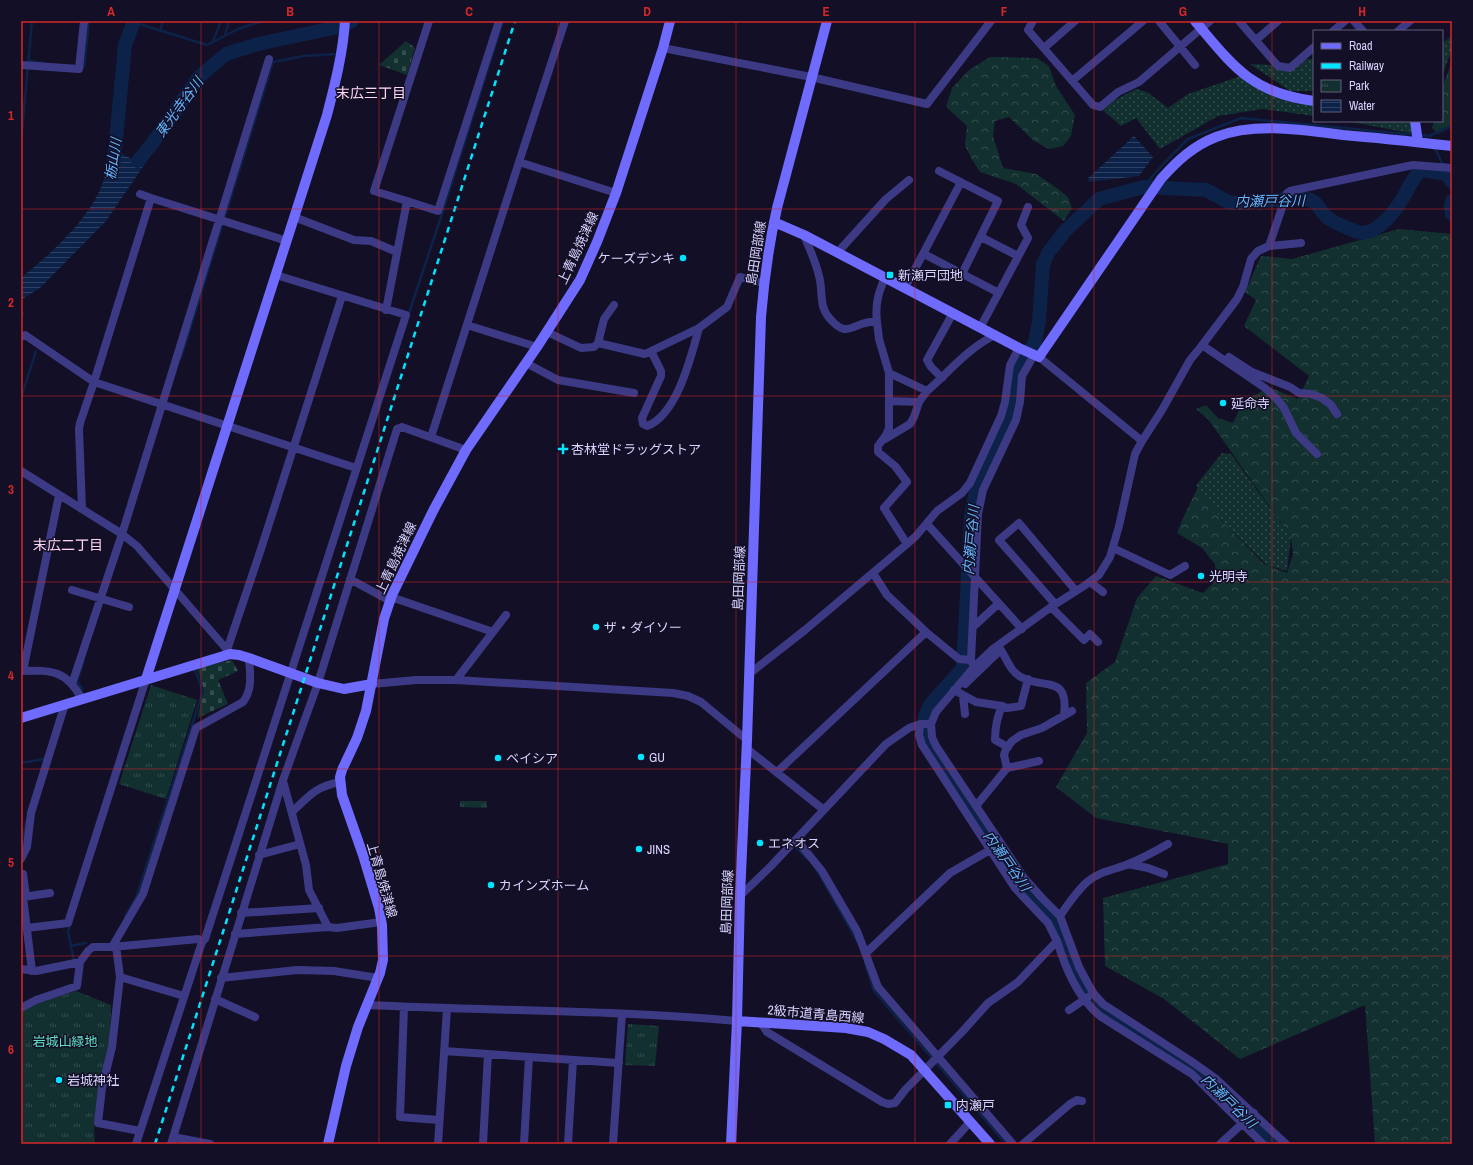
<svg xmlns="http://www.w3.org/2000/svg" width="1473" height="1165" font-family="'Archivo Narrow','Noto Sans JP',sans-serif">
<defs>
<pattern id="grass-dots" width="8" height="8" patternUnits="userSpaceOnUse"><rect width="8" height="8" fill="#12302f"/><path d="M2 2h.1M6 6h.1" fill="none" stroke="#344d4e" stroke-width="1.8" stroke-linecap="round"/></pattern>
<pattern id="forest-crowns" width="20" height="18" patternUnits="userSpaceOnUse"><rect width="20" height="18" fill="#12302f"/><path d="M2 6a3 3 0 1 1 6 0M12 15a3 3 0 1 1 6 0" fill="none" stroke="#344d4e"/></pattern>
<pattern id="cemetery-stones" width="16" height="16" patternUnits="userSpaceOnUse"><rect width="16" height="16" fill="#12302f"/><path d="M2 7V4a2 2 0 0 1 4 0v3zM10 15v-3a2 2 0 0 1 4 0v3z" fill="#344d4e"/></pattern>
<pattern id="park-tufts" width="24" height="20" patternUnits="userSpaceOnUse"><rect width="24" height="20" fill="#12302f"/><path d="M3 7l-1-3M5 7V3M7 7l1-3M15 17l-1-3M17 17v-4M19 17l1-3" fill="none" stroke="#344d4e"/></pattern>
<pattern id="water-rules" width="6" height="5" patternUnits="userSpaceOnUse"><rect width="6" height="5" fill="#0c2248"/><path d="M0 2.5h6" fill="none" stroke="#2f4163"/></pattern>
</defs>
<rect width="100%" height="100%" fill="#130f26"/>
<path fill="url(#grass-dots)" d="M1452,36v13l-10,27v-33z
M1304,59h10v32h-24l-40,-27 23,1 21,4z
M1241,76l73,24v16l-52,-7 -44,7 -58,33 -24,-31 -15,8 -21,-18 36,-19 11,3 21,16 20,-14z
M1347,121h63l4,13 -62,-12z
M1222,453l9,1 60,83 -4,34 -20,-6 -41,-40 -30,-40z"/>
<path fill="url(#forest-crowns)" d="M990,57l47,1 12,8 7,20 19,29 -4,21 -8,10 -14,3 -15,-8 -25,-24 -14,4 -2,15 10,32 33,6 22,15 10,8 4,11 -8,13 -48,-37 -36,-12 -9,-14 -6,-13 2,-19 -21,-19 6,-19 17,-18z
M1452,61v66l-14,7 -6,-6 2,-7h8v-33z
M1399,229l53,5v910h-77l-10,-139 -125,54 -76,-60 -59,-33 -2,-68 125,-34v-20l-132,-26 -40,-31 31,-54 -1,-50 29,-21 22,-64 19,-22 47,17 13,-13 -1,-16 -13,-16 -25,-15 6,-15 15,-31 28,38 38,39 23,9 6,-19 -2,-17 -83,-118 -12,-10 10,-4 12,13 15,5 10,-21 26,-15 29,12 11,-23 -65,-50 12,-26 -11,-8 16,-36 31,3z"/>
<path fill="url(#cemetery-stones)" d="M406,41l9,7 -8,27 -28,-10z
M232,660l6,11 -20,9 10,24 -31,14 7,-28 -7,-22z"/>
<path fill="url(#park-tufts)" d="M151,685l46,15 -31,99 -47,-15z
M460,801h27v7l-27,-1z
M76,991l35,14 -1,41 -11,43 -5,36 1,19h-74v-133l20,-9z
M628,1024l31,2 -4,40 -30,-1z"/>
<path fill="url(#water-rules)" d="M1134,136l19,21 -14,19 -50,6 -1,-4z
M114,142l7,2 1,10 10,5 14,-14 9,4 -49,72 -66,67 -19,12v-22c28,-23 62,-53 78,-86 6,-12 11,-36 15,-50z"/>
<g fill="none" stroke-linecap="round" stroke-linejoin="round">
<path stroke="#0c2248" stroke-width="2.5" d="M133,22l74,23 31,-16 15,-5 13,-3
M160,31l3,-10
M225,35l4,-14
M213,41l8,-20
M29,61l15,2
M84,67l5,-46
M1420,135l9,1
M1429,136l23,-10
M21,143l11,-122
M1434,146l9,19
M1143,187l21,-24 24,-24 53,-21 174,17
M21,311l2,3 -2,3
M408,316l32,-96 63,-199
M181,358l92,-296 31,-6 31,-2
M21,398l15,-47
M82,689l-5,-8 7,-21
M21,763l23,-4
M21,845l1,1 4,-24
M794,845l12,13
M816,869l41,72
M125,917l12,-22 66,-204 -8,-21
M70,925l-2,7 6,28
M71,946l15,-3
M865,963l9,28 132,153"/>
<path stroke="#0c2248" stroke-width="14" d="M114,161l11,-116 9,-24
M138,161l16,-20 45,-64 27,-23 32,-10 80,-17 14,-6
M1452,201l-1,6 1,7
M1273,1144l-78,-75 -87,-54 -15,-13 -12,-17 -10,-18 -14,-41 -5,-8 -20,-20 -11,-14 -92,-137 -5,-14 1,-16 5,-12 33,-37 8,-151 5,-27 27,-56 9,-24 2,-28 5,-15 16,-25 4,-21 4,-57 5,-11 17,-22 34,-32 44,-12 63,3 22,12 12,1 59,-5c23,1 18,14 32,22 4,3 27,13 31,13 18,-1 32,-21 41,-35 5,-10 10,-21 19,-28l25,4 5,8"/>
<path stroke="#3d3a85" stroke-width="8" d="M1033,21l-5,9 65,75 7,2 18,-15 21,-10 71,-61
M1159,21l36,44
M1239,21l39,45 12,2 24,-21
M1354,21l9,10
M1333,31l12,-10
M1398,31l12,-10
M1256,40l22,-19
M663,48l148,29 116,27 64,-83
M1044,48l31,-27
M21,65l58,4 5,-48
M1072,81l71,-60
M519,162l97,31
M939,171l59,30 -36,73
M140,194l11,4
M407,201l31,10 61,-190
M294,217l60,23 17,1 26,11
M804,235c5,13 12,27 15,41 5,18 -2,31 14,46 3,3 7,6 11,7 10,1 18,-9 33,-7l2,17 10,34v55l-3,7 -8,11v6l17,14 12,16 -23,26 23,36
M981,237l37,19
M1269,246l18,-53 3,-2 123,-26 39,3
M837,253l49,-54 23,-19
M924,254l75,39
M905,288l56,-106
M386,310l21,-109 -33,-10 55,-170
M877,322c-2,-17 1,-29 8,-44
M467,325l70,22
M980,328l48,-90 -7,-13 7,-18
M547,332l34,16 13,-1 4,-4 47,11 54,-26 28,-21 13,-30 24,6
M21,337l4,-2 69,47 262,86
M598,343l6,-24 10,-14
M1202,345l63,43 11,10 8,10 12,25 21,21
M651,351l10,20v5l-19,42 1,6 4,2c30,-11 44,-69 52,-98
M1039,357l103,84
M1229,357l23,15 38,15 9,6 12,1 11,4 9,7 6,9
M526,363l32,17 76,13
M889,373l38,18c23,-20 40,-42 68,-56
M942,378l-11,-11 -4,-7 26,-47
M889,401l30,1
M431,437l88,-275 46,-141
M885,439l25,-15 4,-7 5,-15 8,-11
M21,471l101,63 15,12 92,106
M82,509l-3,-80 1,-6 14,-41 57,-184 136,43
M927,524l95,105
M1113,548l57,27 15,-9
M873,573l14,22 39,37 33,27 12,1
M350,579l40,22
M1090,582l13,10
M72,590l57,17
M391,597l102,35
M1055,604l-56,-64 20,-17 57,68
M1051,607l33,33 6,-6 8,8
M973,627l25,-23
M227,650l34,-101 81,-253
M974,667l-3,-7 7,-146 5,-24 33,-70 4,-18 2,-26 12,-21
M21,671c31,-1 45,-1 61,28
M23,671l36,-176
M749,674l56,-44 102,-86 9,-8 21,-25 25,-18 8,-10 31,-67 4,-14 5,-37 9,-17
M456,680l50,-65
M72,684l50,-150 147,-475
M372,684l44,-4h40l217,13 15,3 13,6 46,38
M965,684l27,-26 9,-8c6,10 10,22 20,27 23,13 48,-3 43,38
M954,690l22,12 26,4c-5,11 -7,22 -7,34l13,7
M963,696l2,18
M1002,706l5,2 14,-2 7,-27
M746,748l78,62
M1007,768l32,-7
M777,772l149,-140
M283,781l23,84 3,25 19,37
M976,806l31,-38 -3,-13 2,-6 6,-8 9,-6 21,-7 30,-17
M292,812c18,-17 23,-25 48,-30
M796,839l26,32 35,60 21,56 135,157
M259,855l41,-11
M21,859l6,-12 4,-34 34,-109
M1128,864l20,4 16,6
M23,874l3,22
M740,896l31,-30 115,-122 23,-16 11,-4h11
M21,897h2l9,74
M23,897l27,-4
M241,913l78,-5
M1060,916c8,-12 16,-24 27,-34 11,-10 26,-12 39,-17 15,-6 28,-13 42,-21
M27,928l41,-5 78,-244
M235,934l93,-7 9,1 44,-6
M1057,941c9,28 20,56 43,75l92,58 71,70
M116,946l4,31 -8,70 -10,41 -4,35 42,8
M112,947l31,-53 53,-166 47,-26c10,-13 7,-28 6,-44
M866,953l84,-80 40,-23
M21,969l15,2 44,-9
M120,977l64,19
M221,978l76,-8 37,1 44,7
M215,999l40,18
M367,1005c124,6 248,5 370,16
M404,1007l-4,110 39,3
M21,1008l15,-8 41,-14 3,-24 8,-11 5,-4h19l86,-8 4,3
M1069,1010l19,-13
M761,1023l6,9 115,70 6,2 7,-1 10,-13 57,-58 26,-29 30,-21 39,-41 -9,-18 -33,-35 -76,-117 -17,-26 -3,-10 1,-11
M444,1051l175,12
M173,1137l37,7
M136,1144l66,-202 3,-3 201,-624 -130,-40
M171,1144l112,-364 35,-97 79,-254 5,-2 64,23
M438,1144l9,-135
M483,1144l5,-90
M524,1144l5,-87
M568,1144l5,-84
M613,1144l9,-130
M950,1144l20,-22
M1023,1144l47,-40 7,-4 5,1
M1220,1144l34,-31
M1286,1144l-71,-66 -24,-17 -88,-57 -9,-10 -7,-12 -8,-15 -19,-51 -17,-17 -19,-21 -88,-132 -4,-9 -1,-13 5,-12 38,-45 19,-18 58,-42 33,-21 15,-11 11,-18 9,-31 16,-72 7,-13 20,-31 28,-50 10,-12 37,-49 6,-12 8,-28 7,-8 11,-5 32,-3"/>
<path stroke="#6f6bff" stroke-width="10" d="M1195,21c38,45 56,72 119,80
M1415,121l3,21
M774,222l30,13 215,113 20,9 122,-178c16,-18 32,-33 55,-42 38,-15 87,-7 127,-2 36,3 73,7 109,11
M146,679l181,-564c8,-31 16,-62 18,-94
M21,718l209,-64 9,1 10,3 69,25 26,6 28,-5
M737,1021l109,7 22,4 16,7 27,16 79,89
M328,1144l18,-78 12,-39 22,-54 3,-13 -1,-35 -3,-17 -16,-53 -21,-60 -2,-18 2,-7 15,-32 9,-27 18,-92 8,-24 41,-84 33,-61 71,-103 43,-67 17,-38 19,-49 47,-145 7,-27
M731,1144l6,-123 3,-125 7,-156 14,-423c3,-37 8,-73 16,-109l50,-187"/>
<path stroke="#00e5ff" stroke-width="2.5" stroke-dasharray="6 5" stroke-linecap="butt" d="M155,1144l360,-1123"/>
</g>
<path fill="none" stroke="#d62828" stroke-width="1" stroke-opacity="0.55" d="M201,21v1123M379,21v1123M558,21v1123M736,21v1123M915,21v1123M1094,21v1123M1272,21v1123M21,209h1431M21,396h1431M21,582h1431M21,769h1431M21,956h1431"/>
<g fill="#00e5ff" stroke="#130f26" stroke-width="1.5">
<circle cx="683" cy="258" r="4"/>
<rect x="886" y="271" width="8" height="8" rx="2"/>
<circle cx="1223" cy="403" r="4"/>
<path d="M561 443h4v4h4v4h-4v4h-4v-4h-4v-4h4z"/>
<circle cx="1201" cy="576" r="4"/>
<circle cx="596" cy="627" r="4"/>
<circle cx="641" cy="757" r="4"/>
<circle cx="498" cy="758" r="4"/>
<circle cx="760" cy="843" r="4"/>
<circle cx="639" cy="849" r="4"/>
<circle cx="491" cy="885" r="4"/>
<circle cx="59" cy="1080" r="4"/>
<rect x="944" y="1101" width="8" height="8" rx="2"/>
</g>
<g text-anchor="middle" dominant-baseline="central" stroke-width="3" stroke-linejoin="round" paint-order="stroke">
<g font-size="13" fill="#d9d4ff" stroke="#130f26">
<text transform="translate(578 248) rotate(-65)">上青島焼津線</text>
<text transform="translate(756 253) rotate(-81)">島田岡部線</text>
<text transform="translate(396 558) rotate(-65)">上青島焼津線</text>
<text transform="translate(739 578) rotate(-88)">島田岡部線</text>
<text transform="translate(382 880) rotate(74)">上青島焼津線</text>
<text transform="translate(727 902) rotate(-88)">島田岡部線</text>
<text transform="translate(816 1014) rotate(5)">2級市道青島西線</text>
</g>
<g font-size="13" fill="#d9d4ff" stroke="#130f26" text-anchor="start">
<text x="675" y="258" text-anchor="end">ケーズデンキ</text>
<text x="898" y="275">新瀬戸団地</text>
<text x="1231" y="403">延命寺</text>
<text x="571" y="449">杏林堂ドラッグストア</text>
<text x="1209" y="576">光明寺</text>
<text x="604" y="627">ザ・ダイソー</text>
<text x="649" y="757">GU</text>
<text x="506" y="758">ベイシア</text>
<text x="768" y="843">エネオス</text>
<text x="647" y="849">JINS</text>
<text x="499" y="885">カインズホーム</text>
<text x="67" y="1080">岩城神社</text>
<text x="956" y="1105">内瀬戸</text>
</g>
<g font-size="13" fill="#5fe0c0" stroke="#130f26">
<text x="65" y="1041">岩城山緑地</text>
</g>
<g font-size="14" fill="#ffd6f0" stroke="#130f26">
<text x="371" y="93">末広三丁目</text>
<text x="68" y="545">末広二丁目</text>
</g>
<g font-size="14" font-style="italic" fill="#62b6ff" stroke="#130f26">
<text transform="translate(179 107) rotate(-54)">東光寺谷川</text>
<text transform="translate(113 159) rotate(-81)">栃山川</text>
<text transform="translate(1270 201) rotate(-1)">内瀬戸谷川</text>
<text transform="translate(971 540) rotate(-85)">内瀬戸谷川</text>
<text transform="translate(1007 861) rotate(55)">内瀬戸谷川</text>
<text transform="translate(1229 1101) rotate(44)">内瀬戸谷川</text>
</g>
</g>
<rect width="1473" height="1165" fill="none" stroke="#130f26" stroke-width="44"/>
<rect x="1313" y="30" width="130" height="92" fill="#130f26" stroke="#625e7d"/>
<rect x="1321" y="43" width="20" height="6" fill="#6f6bff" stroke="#625e7d"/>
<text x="1349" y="50" font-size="12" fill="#d9d4ff">Road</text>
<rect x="1321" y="63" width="20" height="6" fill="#00e5ff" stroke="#625e7d"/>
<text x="1349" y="70" font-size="12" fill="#d9d4ff">Railway</text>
<rect x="1321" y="80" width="20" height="12" fill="url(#park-tufts)" stroke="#625e7d"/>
<text x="1349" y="90" font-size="12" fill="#d9d4ff">Park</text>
<rect x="1321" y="100" width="20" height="12" fill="url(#water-rules)" stroke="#625e7d"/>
<text x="1349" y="110" font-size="12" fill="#d9d4ff">Water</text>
<rect x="22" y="22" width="1429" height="1121" fill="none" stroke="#d62828" stroke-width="1.5"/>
<g font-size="13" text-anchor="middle" font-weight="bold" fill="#d62828">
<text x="111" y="16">A</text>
<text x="290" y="16">B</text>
<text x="469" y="16">C</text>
<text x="647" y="16">D</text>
<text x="826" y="16">E</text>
<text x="1004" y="16">F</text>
<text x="1183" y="16">G</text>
<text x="1362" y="16">H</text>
<text x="11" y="120">1</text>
<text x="11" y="307">2</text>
<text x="11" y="494">3</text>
<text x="11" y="680">4</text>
<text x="11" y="867">5</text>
<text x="11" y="1054">6</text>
</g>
</svg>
